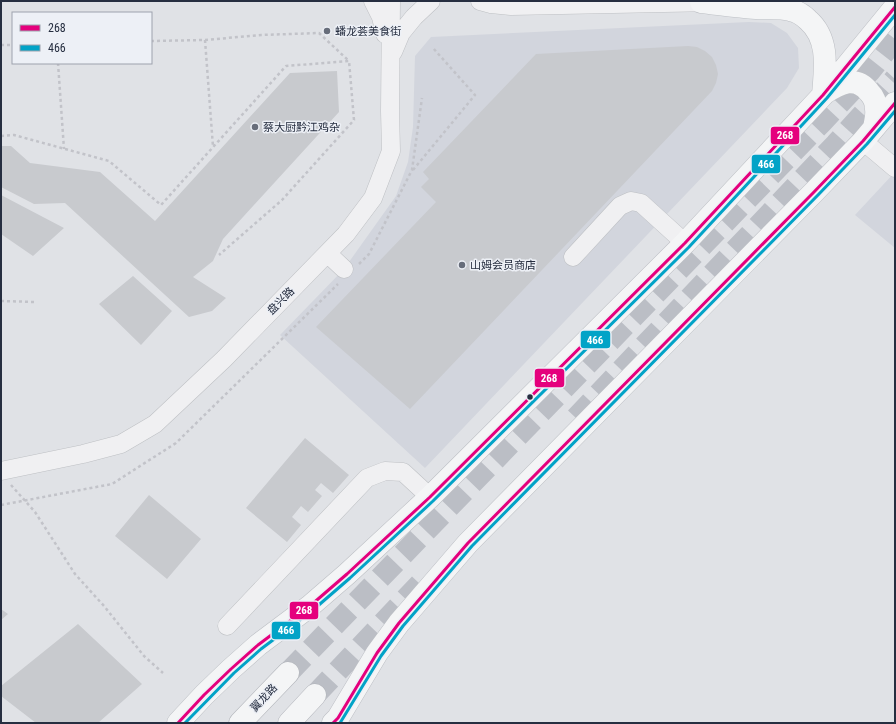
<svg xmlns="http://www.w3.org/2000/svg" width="896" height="724" font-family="'Roboto Condensed','Noto Sans SC',sans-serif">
<rect width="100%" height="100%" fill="#e0e2e6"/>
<path fill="#d2d5dd" d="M749,22l22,1 16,10 11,15 1,20 -12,20 -362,380 -145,-133 64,-66 52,-73 12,-34 5,-35 2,-71 16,-19z
M895,172v76l-40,-33z"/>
<path fill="#c8cace" d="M688,46l9,1 8,4 7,6 4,8 2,9 -2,9 -4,8 -302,318 -94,-82 120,-125 -15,-15 8,-8 -6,-7 113,-118z
M337,71l2,41 -116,127 -10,22 -20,16 33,21 -14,13 -23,6 -124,-114 -31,1 -33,-17v-41h10l19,17 70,9 55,49 135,-148z
M1,195l63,33 -31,28 -32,-22z
M133,276l39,35 -31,34 -42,-41z
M305,438l44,37 -16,18 -12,-10 -6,7 7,6 -14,16 -7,-6 -9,11 9,8 -14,17 -41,-34z
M149,495l52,44 -34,40 -52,-43z
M1,609l7,5 -7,6z
M78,624l64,60 -44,39h-62l-35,-27v-10z"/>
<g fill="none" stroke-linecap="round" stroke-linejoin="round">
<path stroke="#bbbec5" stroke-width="22" stroke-dasharray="22 11" stroke-linecap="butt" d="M576,418l260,-274 59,-65
M288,673l534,-551 48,-51 25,-32
M315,695l105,-111"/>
<g stroke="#bec0c4" stroke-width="19">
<path id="minor" d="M373,1l8,16 4,17
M480,1l11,3 20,2 204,-4
M393,52l8,-19 13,-16 17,-16
M863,141l32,27
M328,254l16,15
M573,257l47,-51 11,-5 10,2 44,40
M1,471l82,-17 38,-10 34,-20 69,-65 122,-125 27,-36 18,-47 -1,-40 1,-110
M227,626l140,-148 18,-7 18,1 27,25"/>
</g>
<g stroke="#bcbfc4" stroke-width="23">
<path id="major" d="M701,2c18,2 36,5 55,6 10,1 23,-1 34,2 7,1 13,5 18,10 22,19 17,49 15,75
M825,93c15,-10 31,-18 44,-1 5,5 7,10 7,17 1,6 -1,13 -2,19
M178,723l26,-28 27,-26 27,-24 52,-39 37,-32 83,-77 255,-254 138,-148 72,-88
M333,723l5,-5 39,-65 22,-30 69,-80 346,-351 49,-51 32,-38"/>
</g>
<g stroke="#b2b5bb" stroke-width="23">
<path id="highway" d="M240,723l48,-50
M289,723l26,-28"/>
</g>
<path stroke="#c2c3c9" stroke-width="2.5" stroke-dasharray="3 3" stroke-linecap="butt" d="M205,40l56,-5 58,-2 30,28
M151,41l54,-1 8,107
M1,45h12
M58,63l6,86
M1,136l13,-1 95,26 52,44 125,-139 63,-5 5,59 -72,80 -63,55
M413,170l62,-75 -42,-47
M359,264l10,-10 43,-84 10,-72
M1,301l34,1
M11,485l24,27 40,62 29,32 40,50 19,17
M1,505l111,-21 64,-41 162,-159"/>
<use href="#minor" stroke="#f0f0f2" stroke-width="18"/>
<use href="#major" stroke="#f4f5f6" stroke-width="22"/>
<use href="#highway" stroke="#f4f5f6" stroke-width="22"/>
<g stroke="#edf0f6" stroke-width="6">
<path id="bus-1" d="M178,723l26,-28 27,-26 27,-24 52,-39 37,-32 83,-77 255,-254 138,-148 72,-88
M333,723l5,-5 39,-65 22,-30 69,-80 346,-351 49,-51 32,-38"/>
</g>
<g stroke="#edf0f6" stroke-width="6">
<path id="bus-2" d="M185,723l49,-50 27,-24 52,-39 37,-32 83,-77 256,-254 138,-149 68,-83
M340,723l41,-67 22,-30 69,-80 346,-351 49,-51 28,-33"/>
</g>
<use href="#bus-1" stroke="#e5007d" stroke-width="3"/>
<use href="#bus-2" stroke="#02a3c7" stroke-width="3"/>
</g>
<g fill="#676d7a" stroke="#edf0f6" stroke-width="1.5">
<circle cx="327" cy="31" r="4"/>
<circle cx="255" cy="127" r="4"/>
<circle cx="462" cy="265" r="4"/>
</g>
<circle fill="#262e40" stroke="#edf0f6" stroke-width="1.5" cx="530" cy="397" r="3.5"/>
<g text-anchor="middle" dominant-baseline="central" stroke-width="3" stroke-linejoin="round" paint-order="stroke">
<g font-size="11" fill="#262e40" stroke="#edf0f6" text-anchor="start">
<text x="335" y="31">蟠龙荟美食街</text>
<text x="263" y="127">蔡大厨黔江鸡杂</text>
<text x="470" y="265">山姆会员商店</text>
</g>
<g font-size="11" fill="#262e40" stroke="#edf0f6">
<text transform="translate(281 301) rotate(-45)">盘兴路</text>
<text transform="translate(264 698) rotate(-47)">翼龙路</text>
</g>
</g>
<g stroke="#edf0f6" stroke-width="1.5">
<rect x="770" y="126" width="30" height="19" rx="4" fill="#e5007d"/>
<rect x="751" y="154" width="30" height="20" rx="4" fill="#02a3c7"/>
<rect x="580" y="330" width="31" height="19" rx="4" fill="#02a3c7"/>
<rect x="534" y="368" width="31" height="20" rx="4" fill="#e5007d"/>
<rect x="289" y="601" width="30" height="19" rx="4" fill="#e5007d"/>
<rect x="271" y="621" width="30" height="19" rx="4" fill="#02a3c7"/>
</g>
<g font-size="11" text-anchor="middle" font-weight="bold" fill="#fff">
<text x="785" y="139">268</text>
<text x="766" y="168">466</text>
<text x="595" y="344">466</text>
<text x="549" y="382">268</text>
<text x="304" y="614">268</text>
<text x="286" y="634">466</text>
</g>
<rect width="896" height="724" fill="none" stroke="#262e40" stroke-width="4"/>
<rect x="12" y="12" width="140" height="52" fill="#edf0f6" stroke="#9da2ad"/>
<rect x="20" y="25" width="20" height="6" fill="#e5007d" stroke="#9da2ad"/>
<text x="48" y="32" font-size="12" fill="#262e40">268</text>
<rect x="20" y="45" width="20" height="6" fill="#02a3c7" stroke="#9da2ad"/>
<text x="48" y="52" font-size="12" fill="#262e40">466</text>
</svg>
